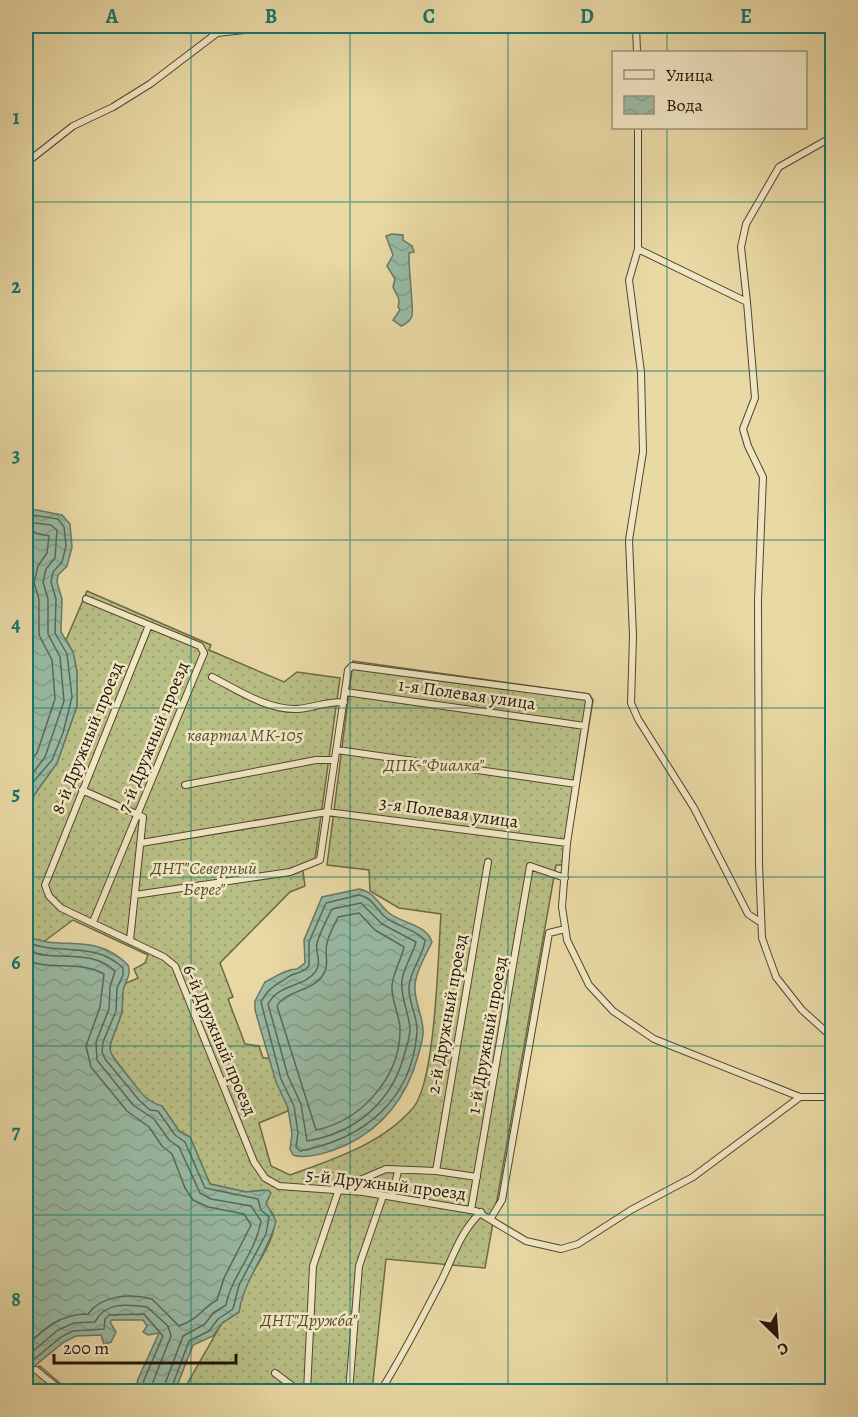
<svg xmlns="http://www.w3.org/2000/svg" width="858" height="1417" font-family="Alegreya,serif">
<defs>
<pattern id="grass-dots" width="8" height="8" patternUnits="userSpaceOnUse" patternTransform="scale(1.5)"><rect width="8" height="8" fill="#b8bf85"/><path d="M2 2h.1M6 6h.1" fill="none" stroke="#9ea371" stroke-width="1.8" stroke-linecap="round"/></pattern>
<pattern id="water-waves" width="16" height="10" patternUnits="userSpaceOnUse" patternTransform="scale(1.5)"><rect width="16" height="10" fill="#98baa4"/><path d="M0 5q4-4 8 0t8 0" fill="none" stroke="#839f8c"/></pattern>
</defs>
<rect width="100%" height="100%" fill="#e9d9a5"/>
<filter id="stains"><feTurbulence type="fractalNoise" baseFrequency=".00333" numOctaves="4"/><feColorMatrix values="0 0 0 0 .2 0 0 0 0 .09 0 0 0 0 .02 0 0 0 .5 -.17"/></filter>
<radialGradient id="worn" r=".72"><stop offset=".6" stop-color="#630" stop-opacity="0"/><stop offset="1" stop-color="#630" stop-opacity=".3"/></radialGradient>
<path fill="url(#grass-dots)" stroke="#6c6a46" stroke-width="1.5" d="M87,591l124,54 -2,5 75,32 13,-10 43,6 -25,181 -13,5 3,22 -15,6 -70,71 13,34 -5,2 17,45 14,2 4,12h6l19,50v3l-29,12 12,43 19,9c44,-16 92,-31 123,-67 23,-27 25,-155 28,-194l-42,-6 -29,-17 -1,-21 -42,-5 26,-204 236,33 4,6 -23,141 -7,24h-7l-71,403 -99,-9 -14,132 -174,1 -11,-8 35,-61 17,-11c1,-8 2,-16 5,-24 7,-16 48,-67 22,-81v-4l3,-6 -6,-7 -17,2 -36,-8 -20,-47 -11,-6 -17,-25 -8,-1 -11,-9 -35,-46 14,-37 1,-24 3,-6 12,-5 -4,-9 11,-6 3,-8 -75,-35 -31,23 -16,-7v-109l8,-32 23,-32 20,-57v-34l-4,-20 -7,-12z
M40,1366l29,25 -43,1c0,-14 2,-20 14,-26z"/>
<path fill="url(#water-waves)" stroke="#687865" stroke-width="1.5" d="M392,234l11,1v5l9,6 2,6 -5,1c-1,11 5,59 3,63 -2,5 -6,8 -11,10l-8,-6 7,-10 -2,-3c3,-10 -2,-12 -5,-20l2,-8 -8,-13 6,-11 -7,-19z
M26,508l36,7 8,9 2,23 -5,19 -9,9 -1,7 5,17 -1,33 12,20 4,20v34l-20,57 -23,32 -8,32z
M359,889c16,3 19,15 30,24 14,11 37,11 43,29 -6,13 -18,32 -17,47 0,13 7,26 8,40 1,9 -3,18 -5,27 -11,40 -34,71 -72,89 -13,6 -38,15 -53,10l-3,-6 2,-15 -4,-26 -12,-26 -21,-72v-9l10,-19c10,-5 21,-13 32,-13l8,-6 -1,-23 18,-43z
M26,936c37,16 68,-5 102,29 3,10 -1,13 -4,22 -3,9 0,19 -3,28 -14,40 -18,30 10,65 9,12 16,22 31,26l17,25 11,6 20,47 36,8 22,-2 3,3 -5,10 10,18c-8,32 -32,58 -37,91l-17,11 -9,13 -20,9 -18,46h-40l3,-12 21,-46 -11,2 -5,-3 4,-6 -4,-6h-31l-2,2 6,10 -5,10 -7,2 -3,-9 -25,1 -12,6 -38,31z"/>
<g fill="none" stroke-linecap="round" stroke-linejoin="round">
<path stroke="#5c6755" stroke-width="1.5" d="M26,514l32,5 6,8 2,19 -4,16 -9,10 -2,10 5,17 -1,34 12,21 5,43 -9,36 -11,27 -18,21 -8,22
M26,522l25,3 6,5 -2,28 -9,11 -3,13 5,17v35l12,23 4,44 -19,56 -19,25
M26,531l23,5 -2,17 -9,13 -4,17 5,16v36l13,25 3,39 -18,54 -11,12
M359,895c12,2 17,13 25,21 12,11 30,12 41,24 -1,15 -15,30 -16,47 -1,15 9,30 8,45 -5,69 -54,107 -117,119l-4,-4 2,-14 -4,-27 -13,-27 -20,-77c7,-14 15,-17 27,-25 7,-5 14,-3 21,-11v-24l17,-39z
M361,903l21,21 34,18c-3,12 -12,25 -14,38 -2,17 7,32 8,49 0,9 -4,19 -6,27 -13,47 -49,77 -97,85l-6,-37 -13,-28 -20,-72c11,-21 36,-16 48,-33 6,-10 -1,-18 1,-28 3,-11 10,-24 15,-34z
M359,913l16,17 29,17c-3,14 -11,25 -12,39 -1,16 9,30 8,46 -1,46 -39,89 -84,98l-39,-124c9,-16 35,-14 46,-31 7,-11 1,-21 4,-32 2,-9 7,-17 11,-26z
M26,942c32,14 68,-2 97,26v7l-6,13 -1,23 -13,31 -1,10 3,7 34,41 11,10 8,1 17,24 10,7 20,46 53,11 3,11 8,7 -3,17 -27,51 -6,24 -15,10 -9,12 -20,10 -19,51
M26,950c29,13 63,-3 89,21l-5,16 -1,22 -13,33 1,18 36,45 21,14 15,21 10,7 21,46 11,6 40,7 10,15c-5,31 -29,54 -35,84l-13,8 -8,11 -22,12 -21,56
M26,960c25,11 52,0 78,14l-4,33 -14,39 5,21 36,44 22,16 13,19 10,8 13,34 8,12 15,7 36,7 7,11 -27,53 -7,22c-16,9 -18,19 -38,26l-27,-27c-22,-6 -50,-4 -64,15 -28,0 -43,14 -62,32
M26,1357l32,-27 16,-7 21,-1c10,-20 31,-18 52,-15l21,19 3,10 -22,56
M26,1366l35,-29 12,-6 31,-2 1,-10 4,-4 35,-1 19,22 -19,44 -2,12"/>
<g stroke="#52452e" stroke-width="8">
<path id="street" d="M636,26l1,26
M638,128v121l-9,31 12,92 2,80 -14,88 4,96 -2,67 7,16 56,89 54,106 12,8
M26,163l47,-37 40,-19 37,-23 67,-51 63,-7
M638,249l109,53 8,96 -12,31 5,17 15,31 -5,123 1,264 3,74 14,39 26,33 30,27
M747,302l-6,-55 5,-23 33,-57 53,-30
M86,599l114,47 4,7 -111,269
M149,625l-104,260 4,11 12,12 103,49 11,9 79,196 11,16 14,8 84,6 113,19 50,30 35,8 17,-5 53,-34 62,-33 107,-80
M212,677c26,13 55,33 85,32 16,-1 30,-8 47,-7
M345,692l240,34
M337,750l239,34
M185,785l131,-25h19
M82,790l61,27 -13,123
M141,843l186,-31 240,31
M135,895l155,-23 30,-12 28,-190 4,-4 235,31 2,4 -22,142 -5,64 5,33 22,45 24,26 41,28 146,58h32
M436,1171l52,-309
M392,1197l6,-26
M471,1210l59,-344 35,12
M491,1218l11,-18 47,-267 16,-4
M36,1370l27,22
M275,1373l25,19
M307,1392l6,-126 26,-77 47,-20 50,2 41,6
M349,1392l10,-126 24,-70
M380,1392c21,-34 39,-68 57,-103 15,-27 21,-55 44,-77"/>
</g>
<use href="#street" stroke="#f1e6c4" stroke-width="6"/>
</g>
<path fill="none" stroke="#0f766e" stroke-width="1.5" stroke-opacity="0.55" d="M191,26v1366M350,26v1366M508,26v1366M667,26v26M667,128v1264M26,202h806M26,371h806M26,540h806M26,708h806M26,877h806M26,1046h806M26,1215h806"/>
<g text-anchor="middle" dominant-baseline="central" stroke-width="5" stroke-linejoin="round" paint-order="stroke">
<g font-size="18" fill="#1f1406" stroke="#f1e6c4">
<text transform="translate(467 694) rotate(8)">1-я Полевая улица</text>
<text transform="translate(153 737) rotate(-68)">7-й Дружный проезд</text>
<text transform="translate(87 738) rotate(-68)">8-й Дружный проезд</text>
<text transform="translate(449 812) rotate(8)">3-я Полевая улица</text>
<text transform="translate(447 1014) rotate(-80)">2-й Дружный проезд</text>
<text transform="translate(487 1035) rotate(-80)">1-й Дружный проезд</text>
<text transform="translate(220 1040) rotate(67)">6-й Дружный проезд</text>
<text transform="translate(386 1184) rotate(7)">5-й Дружный проезд</text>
</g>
<g font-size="18" font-style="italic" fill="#555032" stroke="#f1e6c4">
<text x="245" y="735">квартал МК-105</text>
<text x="434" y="765">ДПК "Фиалка"</text>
<text x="204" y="868">ДНТ"Северный<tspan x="204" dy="21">Берег"</tspan></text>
<text x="309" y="1320">ДНТ"Дружба"</text>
</g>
</g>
<rect width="858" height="1417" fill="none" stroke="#e9d9a5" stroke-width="66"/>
<rect x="612" y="51" width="195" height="78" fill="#f1e6c4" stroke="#9d9278" stroke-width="1.5"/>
<rect x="624" y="70" width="30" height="9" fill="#f1e6c4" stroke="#9d9278" stroke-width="1.5"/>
<text x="666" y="81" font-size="18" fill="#1f1406">Улица</text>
<rect x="624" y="96" width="30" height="18" fill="url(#water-waves)" stroke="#9d9278" stroke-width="1.5"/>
<text x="666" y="111" font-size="18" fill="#1f1406">Вода</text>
<g transform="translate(777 1336) rotate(155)" stroke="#f1e6c4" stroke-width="4.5" paint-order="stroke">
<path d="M0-4.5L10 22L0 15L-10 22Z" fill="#1f1406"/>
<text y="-9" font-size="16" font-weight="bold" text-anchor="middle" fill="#1f1406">С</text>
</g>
<path d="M54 1354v9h182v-9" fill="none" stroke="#1f1406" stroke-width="3"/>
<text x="63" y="1354" font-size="18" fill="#1f1406" stroke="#f1e6c4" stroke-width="4.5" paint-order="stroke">200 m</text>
<rect x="33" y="33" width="792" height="1351" fill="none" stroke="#0f766e" stroke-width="2"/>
<g font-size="20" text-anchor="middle" font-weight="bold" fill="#0f766e">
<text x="112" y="23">A</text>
<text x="271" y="23">B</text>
<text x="429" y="23">C</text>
<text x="587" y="23">D</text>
<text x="746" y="23">E</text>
<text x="16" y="124">1</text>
<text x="16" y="293">2</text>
<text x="16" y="462">3</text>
<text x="16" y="631">4</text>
<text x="16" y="800">5</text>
<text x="16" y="969">6</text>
<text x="16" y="1138">7</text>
<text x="16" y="1306">8</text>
</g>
<rect width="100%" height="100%" filter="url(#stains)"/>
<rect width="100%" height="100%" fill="url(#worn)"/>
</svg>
